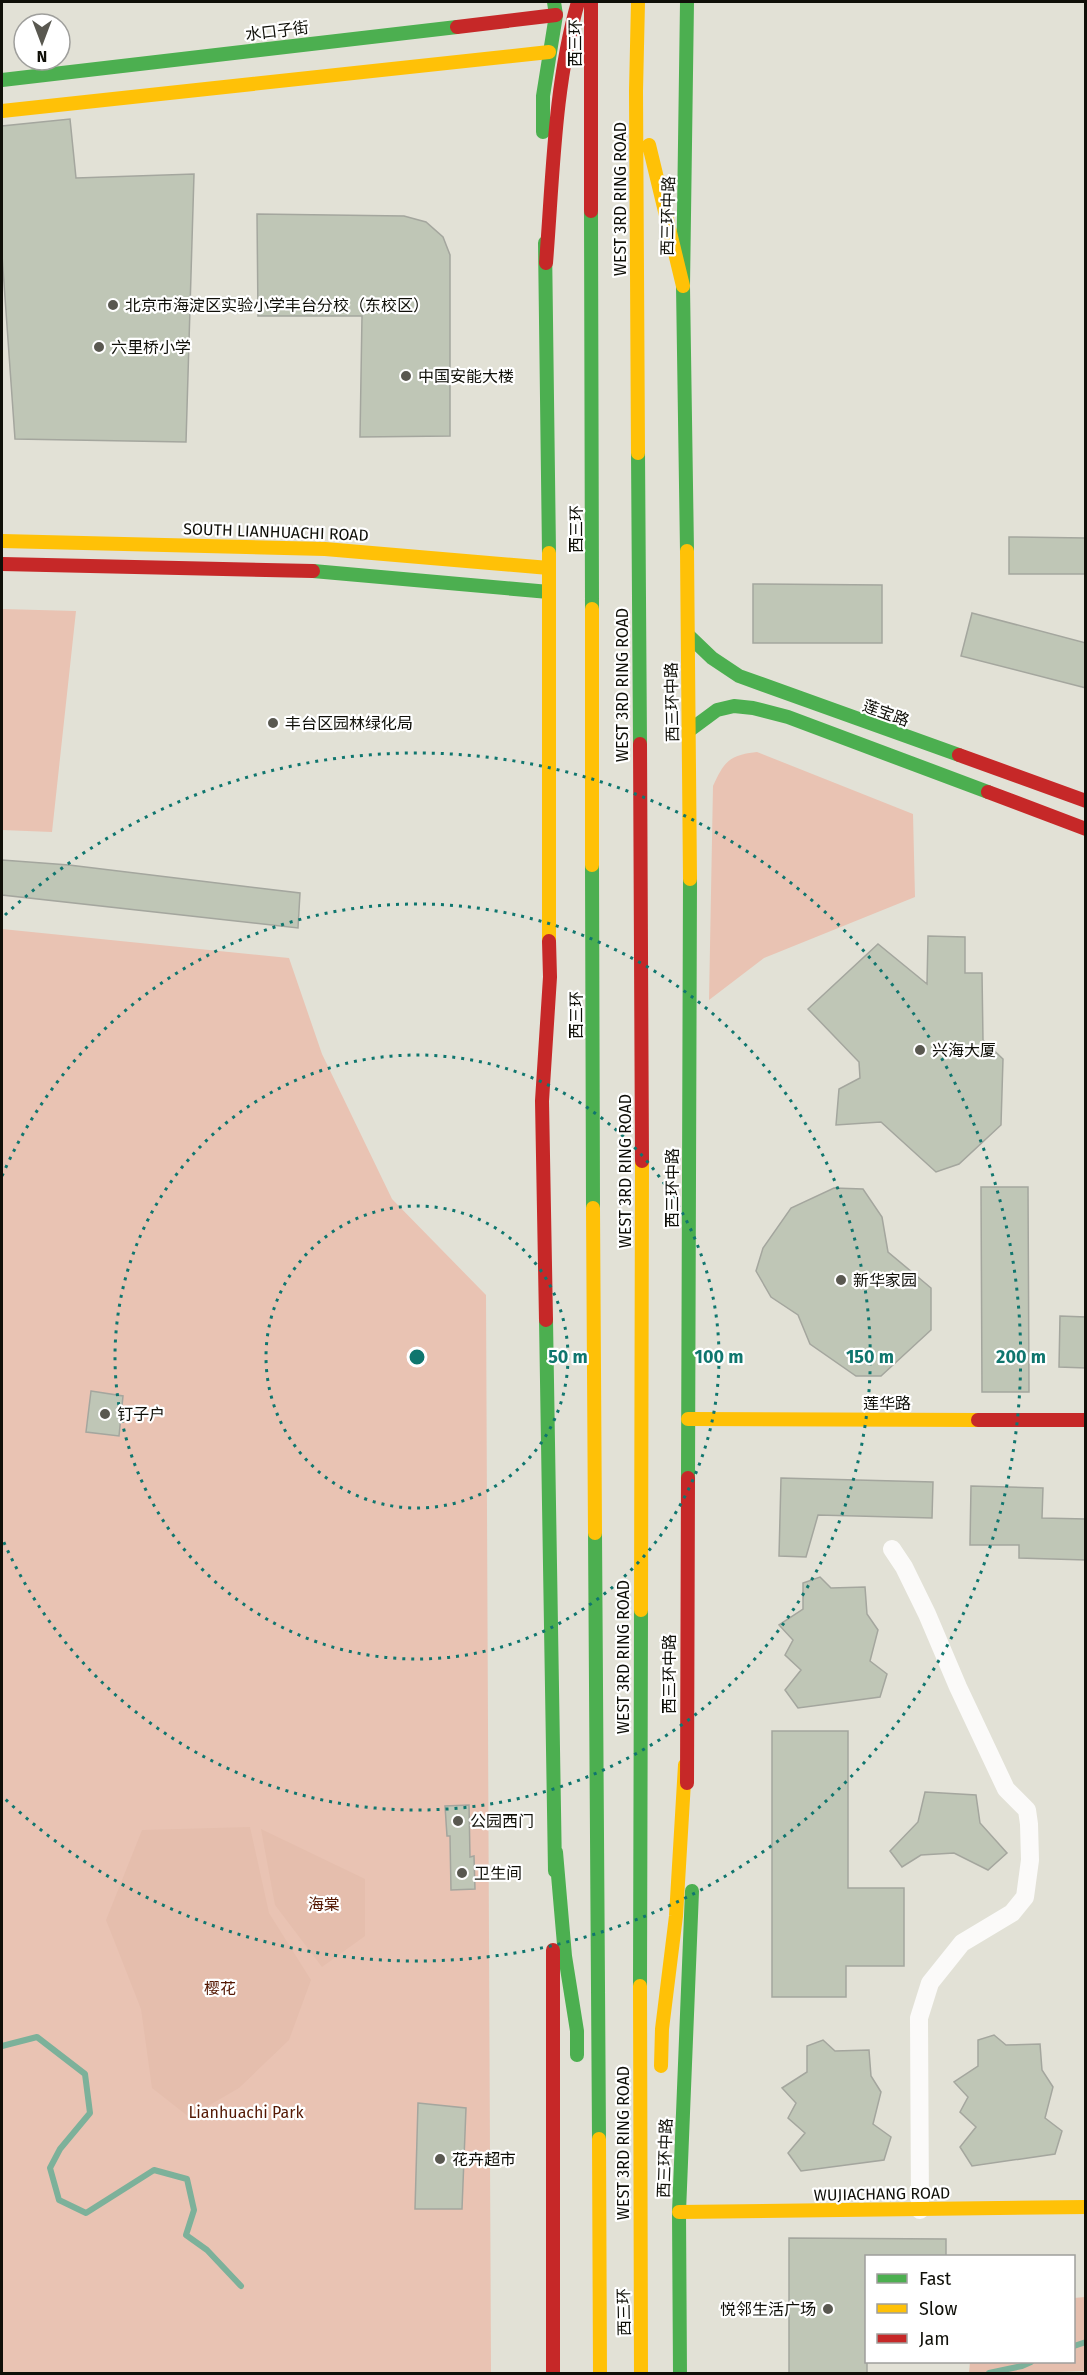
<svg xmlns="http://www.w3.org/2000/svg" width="1087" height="2375" font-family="'Fira Sans','Noto Sans SC',sans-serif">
<rect width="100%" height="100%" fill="#e2e1d6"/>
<path fill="#e9c3b3" d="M2,609l74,2 -24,221 -50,-2z
M757,752l156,62 2,83 -151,61 -55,42 4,-214c11,-24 16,-31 44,-34z
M2,929l287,29 33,96 70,145 94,96 5,1078h-489z"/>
<path fill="#e5bead" d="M250,1827l19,86 42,67 -22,60 -50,48 -50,29 -37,-29 -11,-79 -35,-89 36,-90z
M261,1829l104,50v57l-43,31 -47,-62z
M1085,2297v74l-28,1 -1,2 -87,-1 1,-11h104v-64z"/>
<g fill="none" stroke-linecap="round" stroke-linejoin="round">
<path stroke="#7cb19a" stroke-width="6" d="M2,2046l35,-9 48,37 5,39 -30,36 -10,19 9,32 27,13 68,-43 33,9 7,31 -8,25 21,15 34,36
M1074,2346l12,-4
M989,2373l33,-7 9,-4"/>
</g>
<path fill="#bfc6b6" stroke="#a4a69e" stroke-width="1.5" d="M70,119l6,59 118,-4 -8,268 -171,-3 -13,-184v-129z
M257,214l147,2 22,6 17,15 7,18v181l-90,1 2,-121h-104z
M1009,537l77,1v36h-77z
M753,584l129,1v58h-129z
M972,613l114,30v45l-125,-32z
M2,860l67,5 231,28 -2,35 -296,-33z
M928,936l37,1v36h17l1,67 20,19 -2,66 -42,39 -23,8 -55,-50 -45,3 3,-36 21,-11 -1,-16 -51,-53 70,-65 49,40z
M981,1187h47l1,205h-47z
M834,1188l29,1 19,28 6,35 43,36v42l-50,46h-25l-46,-32 -12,-29 -27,-18 -15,-26 7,-23 28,-40z
M1060,1316l26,1v51l-27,-1z
M91,1391l32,5 -4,40 -33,-4z
M781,1478l152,4 -1,36 -114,-3 -12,42 -27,-1z
M971,1486l72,2 -1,30 44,1v41l-67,-2v-13h-49z
M820,1577l11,11 34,-1 2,27 11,16 -8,31 17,13 -7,23 -82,11 -13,-18 16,-20 -16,-15 8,-15 -14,-15 24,-16v-26z
M772,1731h76v157h56v78h-58v31h-74z
M925,1792l51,3 4,28 27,30 -19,17 -34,-17 -33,2 -19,12 -12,-16 28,-29z
M469,1805l1,52 4,-1 1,33 -24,1 -1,-54h-3l-2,-30z
M994,2035l12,10 34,-1 2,26 11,17 -8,31 17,13 -7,23 -83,12 -12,-19 16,-20 -16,-15 8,-15 -14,-15 24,-16v-26z
M823,2040l12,11 34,-1 2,26 10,16 -8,32 18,13 -7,23 -83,11 -13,-18 17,-20 -17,-15 8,-15 -14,-15 25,-16v-26z
M418,2103l48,5 -4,101h-47z
M789,2238l157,1v17h-79v117h-78z"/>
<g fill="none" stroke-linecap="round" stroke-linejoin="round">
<path stroke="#fbfaf9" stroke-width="18" d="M892,1549l12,18 23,47 31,73 48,102 21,21 2,14 1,36 -5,37 -13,16 -50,30 -32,40 -11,35 1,192"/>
<path stroke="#4caf50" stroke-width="14" d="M687,2l-4,284 4,265
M2,80l455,-53
M543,132v-36l13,-81 -2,-13
M591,211l1,398
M545,243l4,310
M638,453l2,291
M313,571l236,21
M688,635l24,23 27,18 220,79
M690,730l27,-20 17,-4 19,2 35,9 200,75
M592,865l1,343
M546,1320l9,551
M688,1478l2,-599
M595,1533l4,606
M556,1852l9,104 12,75v24
M640,1986l1,-376
M680,2374l-1,-162 13,-321"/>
<path stroke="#ffc107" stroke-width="14" d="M638,2l-2,89 2,362
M2,111l547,-59
M649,145l34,141
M2,541l323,8 224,19
M687,551l3,328
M549,553v388
M592,609v256
M593,1208l2,325
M688,1419l290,1
M641,1610l1,-449
M640,1986l1,388
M661,2066l1,-37 14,-113 9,-151
M599,2139l1,235
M679,2212l407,-5"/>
<path stroke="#c62828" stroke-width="14" d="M591,2v209
M457,27l99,-12
M546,263c7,-87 8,-177 32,-261
M2,564l311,7
M640,744l2,417
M959,755l127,46
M988,792l98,37
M546,1320l-4,-219 8,-124 -1,-36
M978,1420h108
M687,1783l1,-305
M553,1950v424"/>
</g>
<g fill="none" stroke="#0f766e" stroke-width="3" stroke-dasharray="3 6">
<circle cx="417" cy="1357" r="151"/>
<circle cx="417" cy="1357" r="302"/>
<path d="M2 1176A453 453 0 1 1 2 1538"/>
<path d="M5 915A604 604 0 1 1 5 1799"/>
</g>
<g fill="#595850" stroke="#fff" stroke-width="2">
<circle cx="113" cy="305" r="6"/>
<circle cx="99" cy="347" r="6"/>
<circle cx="406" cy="376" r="6"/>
<circle cx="273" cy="723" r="6"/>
<circle cx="920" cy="1050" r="6"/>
<circle cx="841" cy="1280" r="6"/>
<circle cx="105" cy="1414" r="6"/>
<circle cx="458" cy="1821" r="6"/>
<circle cx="462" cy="1873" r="6"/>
<circle cx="440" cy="2159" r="6"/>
<circle cx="828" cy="2309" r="6"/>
</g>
<g text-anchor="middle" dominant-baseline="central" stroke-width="4.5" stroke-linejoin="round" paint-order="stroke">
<g font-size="16" fill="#0f0f08" stroke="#fff">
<text transform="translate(277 31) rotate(-7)">水口子街</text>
<text transform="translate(575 43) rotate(-90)">西三环</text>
<text transform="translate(620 199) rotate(-90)">WEST 3RD RING ROAD</text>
<text transform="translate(668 216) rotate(-89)">西三环中路</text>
<text transform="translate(576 529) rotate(-90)">西三环</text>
<text transform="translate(276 532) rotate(2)">SOUTH LIANHUACHI ROAD</text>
<text transform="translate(622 685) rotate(-90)">WEST 3RD RING ROAD</text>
<text transform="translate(672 702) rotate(-91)">西三环中路</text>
<text transform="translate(886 713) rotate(20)">莲宝路</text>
<text transform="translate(576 1015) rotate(-90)">西三环</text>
<text transform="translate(625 1171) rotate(-90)">WEST 3RD RING ROAD</text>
<text transform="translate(672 1188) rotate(-90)">西三环中路</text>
<text x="887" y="1403">莲华路</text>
<text transform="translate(623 1657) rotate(-90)">WEST 3RD RING ROAD</text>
<text transform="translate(669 1674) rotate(-90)">西三环中路</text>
<text transform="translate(623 2143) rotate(-90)">WEST 3RD RING ROAD</text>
<text transform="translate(665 2158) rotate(-88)">西三环中路</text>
<text transform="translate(882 2194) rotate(-1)">WUJIACHANG ROAD</text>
<text transform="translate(624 2312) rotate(-91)">西三环</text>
</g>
<g font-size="16" fill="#0f0f08" stroke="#fff" text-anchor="start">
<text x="125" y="305">北京市海淀区实验小学丰台分校（东校区）</text>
<text x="111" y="347">六里桥小学</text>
<text x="418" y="376">中国安能大楼</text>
<text x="285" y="723">丰台区园林绿化局</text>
<text x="932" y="1050">兴海大厦</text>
<text x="853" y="1280">新华家园</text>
<text x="117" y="1414">钉子户</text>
<text x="470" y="1821">公园西门</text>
<text x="474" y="1873">卫生间</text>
<text x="452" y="2159">花卉超市</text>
<text x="816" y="2309" text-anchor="end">悦邻生活广场</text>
</g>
<g font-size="16" fill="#541803" stroke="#fff">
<text x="324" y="1904">海棠</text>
<text x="220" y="1988">樱花</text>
<text x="246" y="2112">Lianhuachi Park</text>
</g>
</g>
<circle cx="417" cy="1357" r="9" fill="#0f766e" stroke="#fff" stroke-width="3"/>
<g font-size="18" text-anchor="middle" font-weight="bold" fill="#0f766e" stroke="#fff" stroke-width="4.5" stroke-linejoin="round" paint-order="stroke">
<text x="568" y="1363">50 m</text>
<text x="719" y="1363">100 m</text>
<text x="870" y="1363">150 m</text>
<text x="1021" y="1363">200 m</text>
</g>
<rect width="1087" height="2375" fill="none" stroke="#0f0f08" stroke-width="6"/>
<rect x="865" y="2255" width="210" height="108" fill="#ffffff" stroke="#9f9f9c" stroke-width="1.5"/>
<rect x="877" y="2274" width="30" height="9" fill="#4caf50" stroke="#9f9f9c" stroke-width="1.5"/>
<text x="919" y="2285" font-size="18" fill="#0f0f08">Fast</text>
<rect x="877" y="2304" width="30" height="9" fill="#ffc107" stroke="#9f9f9c" stroke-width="1.5"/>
<text x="919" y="2315" font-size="18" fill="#0f0f08">Slow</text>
<rect x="877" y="2334" width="30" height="9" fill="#c62828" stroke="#9f9f9c" stroke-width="1.5"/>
<text x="919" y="2345" font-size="18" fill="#0f0f08">Jam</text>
<g transform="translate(42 42) rotate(180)"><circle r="28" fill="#ffffff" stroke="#9f9f9c" stroke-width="1.5"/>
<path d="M0-4.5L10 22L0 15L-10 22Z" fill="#595850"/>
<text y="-9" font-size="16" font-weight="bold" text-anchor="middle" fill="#0f0f08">N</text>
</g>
</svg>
